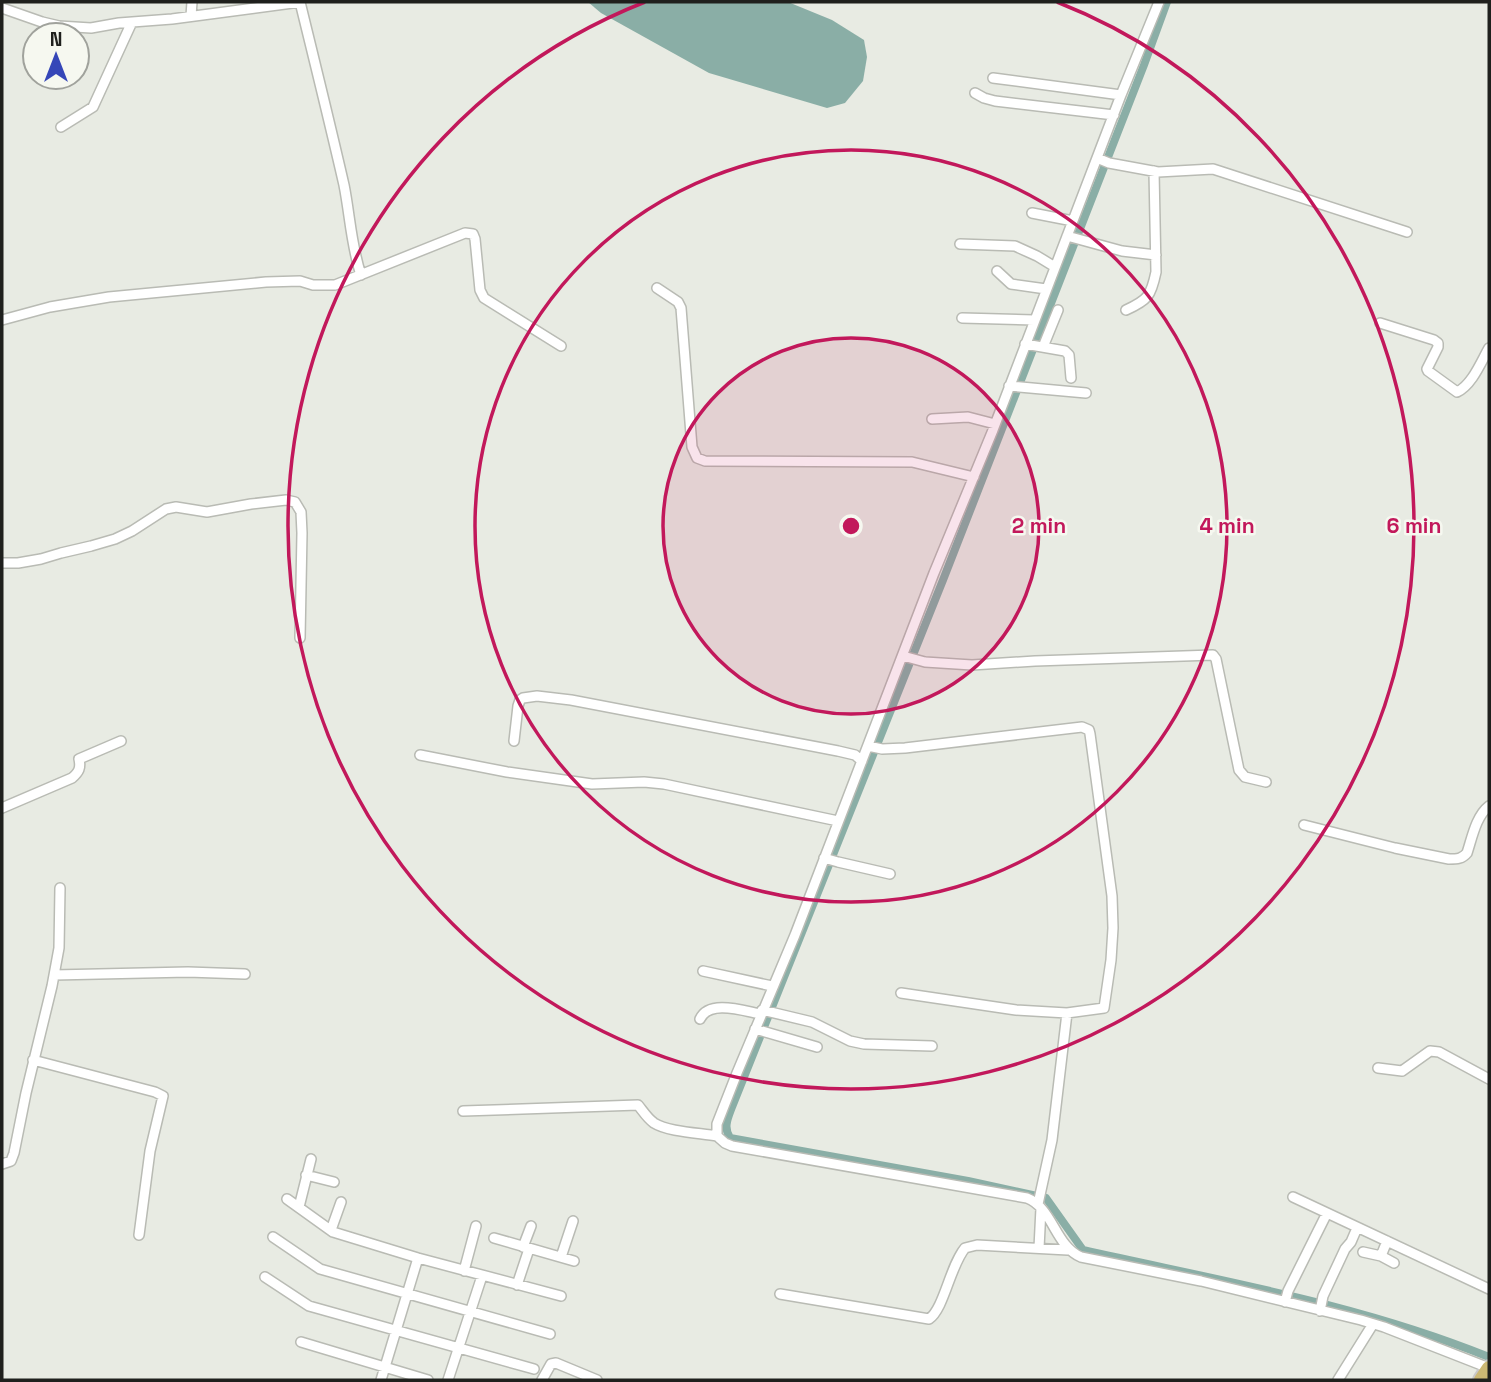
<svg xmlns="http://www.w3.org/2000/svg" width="1491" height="1382" font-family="'Space Grotesk',sans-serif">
<rect width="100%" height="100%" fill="#e8ebe3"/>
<path fill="#8aaea6" d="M588,2h200l44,18 32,20 3,17 -4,24 -18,22 -18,5 -118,-35 -108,-60z"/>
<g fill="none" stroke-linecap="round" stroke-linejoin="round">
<path stroke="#8aaea6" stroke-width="8" d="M1167,2l-23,63 -201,515 -211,527c-4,11 -9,20 -2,31l238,43 78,17 37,52c138,31 275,54 406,107"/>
<g stroke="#b9bbb4" stroke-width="12">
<path id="minor" d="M300,2c15,61 30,122 44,183 6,30 7,60 17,90
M1159,2l-38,93 -128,335 -59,143 -139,362 -58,138 -20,51v12l8,7 7,3 295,52c26,10 28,48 54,59l120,24 160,39 23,7 105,41
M2,8l40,14 17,4 32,2 28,-5 53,-4 128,-17
M191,16l1,-14
M993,78l128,17
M975,93l9,5 11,3 119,14
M61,127l32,-20 39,-85
M1097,158l12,5 49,9 55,-3 194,63
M1032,213l41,8
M1067,236l55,15 34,4
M960,244l55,2 22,10 18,11
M997,271l14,13 35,5
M657,288l21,14 3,6 11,139 5,11 8,3 207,1 62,15
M1126,310c22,-10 25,-14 30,-38l-2,-101
M962,318l72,2
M2,320l48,-13 59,-10 157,-15 34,-1 13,4h22l130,-52 8,1 2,5 5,51 4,8 77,48
M1380,323l54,17 4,3v4l-11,22 1,2 29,21c15,-7 24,-30 32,-44
M1025,344l40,7 4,4 2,23
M1043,347l15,-37
M1009,386l77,7
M932,419l36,-2 27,7
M2,563h16l23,-4 20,-6 30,-7 24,-7 17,-8 34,-22 10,-2 31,5 44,-8 35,-4 9,2 6,10 1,21 -2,105
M903,656l22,6 47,3 63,-4 178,-6 3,4 23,111 6,7 21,5
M514,741l4,-35 2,-6 3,-2 14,-2 34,4 267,51 17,4 7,6
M868,746l14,3 23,-1 177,-21 7,3 1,4 22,162 1,32 -2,32 -7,48 -37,5 -51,-3 -115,-17
M420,755l87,17 85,12 52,-2 20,2 174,37
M2,808l70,-30c7,-6 9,-10 7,-19l42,-18
M1304,825l91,23 54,11c8,0 13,0 18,-6 5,-15 9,-37 22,-47
M824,858l14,4 52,12
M703,971l69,15
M54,975l134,-3 57,2
M762,1010l50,12 38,19 14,3 68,2
M700,1019c9,-20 44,-8 61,-5
M755,1029l62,18
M33,1060l122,32 8,4 -13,55 -11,84
M1378,1068l24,3 28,-20 9,1 50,27
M463,1111l175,-6c5,6 9,13 16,18 14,9 46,10 63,13
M2,1164l9,-3 3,-8 12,-60 26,-107 7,-38 1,-60
M306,1175l28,7
M1293,1197l196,92
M287,1199l46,33 85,26 143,38
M1038,1204l14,-64 15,-127
M299,1207l12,-48
M331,1230l10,-28
M273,1237l47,32 230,65
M494,1238l80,23
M1387,1241l-6,15 13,7
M523,1247l8,-21
M1039,1248l2,-40
M1363,1252l18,4
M561,1257l12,-36
M464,1271l12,-45
M265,1277l44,29 225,63
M517,1285l12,-36
M780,1294l149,25c15,-10 21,-53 36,-71l12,-3 91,5
M1285,1302l3,-11 39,-78
M1320,1311l3,-15 22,-47 6,-7 6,-14
M301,1342l127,38
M381,1380l37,-122
M448,1380l34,-104
M542,1380l9,-16 5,-1 41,17
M1338,1380l35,-56"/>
</g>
<g stroke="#c9c9c9" stroke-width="18">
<path id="primary" d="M1481,1380l8,-12"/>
</g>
<use href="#minor" stroke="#fff" stroke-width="9"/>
<use href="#primary" stroke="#cbb874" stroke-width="14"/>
</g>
<circle cx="851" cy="526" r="188" fill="#c2185b" fill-opacity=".12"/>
<g fill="none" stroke="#c2185b" stroke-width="3.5">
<circle cx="851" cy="526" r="188"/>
<circle cx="851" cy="526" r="376"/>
<path d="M1057 2A563 563 0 1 1 645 2"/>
</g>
<circle cx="851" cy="526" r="10" fill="#c2185b" stroke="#f6f8f0" stroke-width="3.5"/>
<g font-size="21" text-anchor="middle" font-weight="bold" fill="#c2185b" stroke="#f6f8f0" stroke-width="5" stroke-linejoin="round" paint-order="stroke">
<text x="1039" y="533">2 min</text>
<text x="1227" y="533">4 min</text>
<text x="1414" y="533">6 min</text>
</g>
<rect width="1491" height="1382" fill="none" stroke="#1f201d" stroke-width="7"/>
<g transform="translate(56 56)"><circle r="33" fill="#f6f8f0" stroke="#a0a29c" stroke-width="2"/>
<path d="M0-5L12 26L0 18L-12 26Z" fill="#3546b8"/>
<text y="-10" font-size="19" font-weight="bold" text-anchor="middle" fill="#1f201d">N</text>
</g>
</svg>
